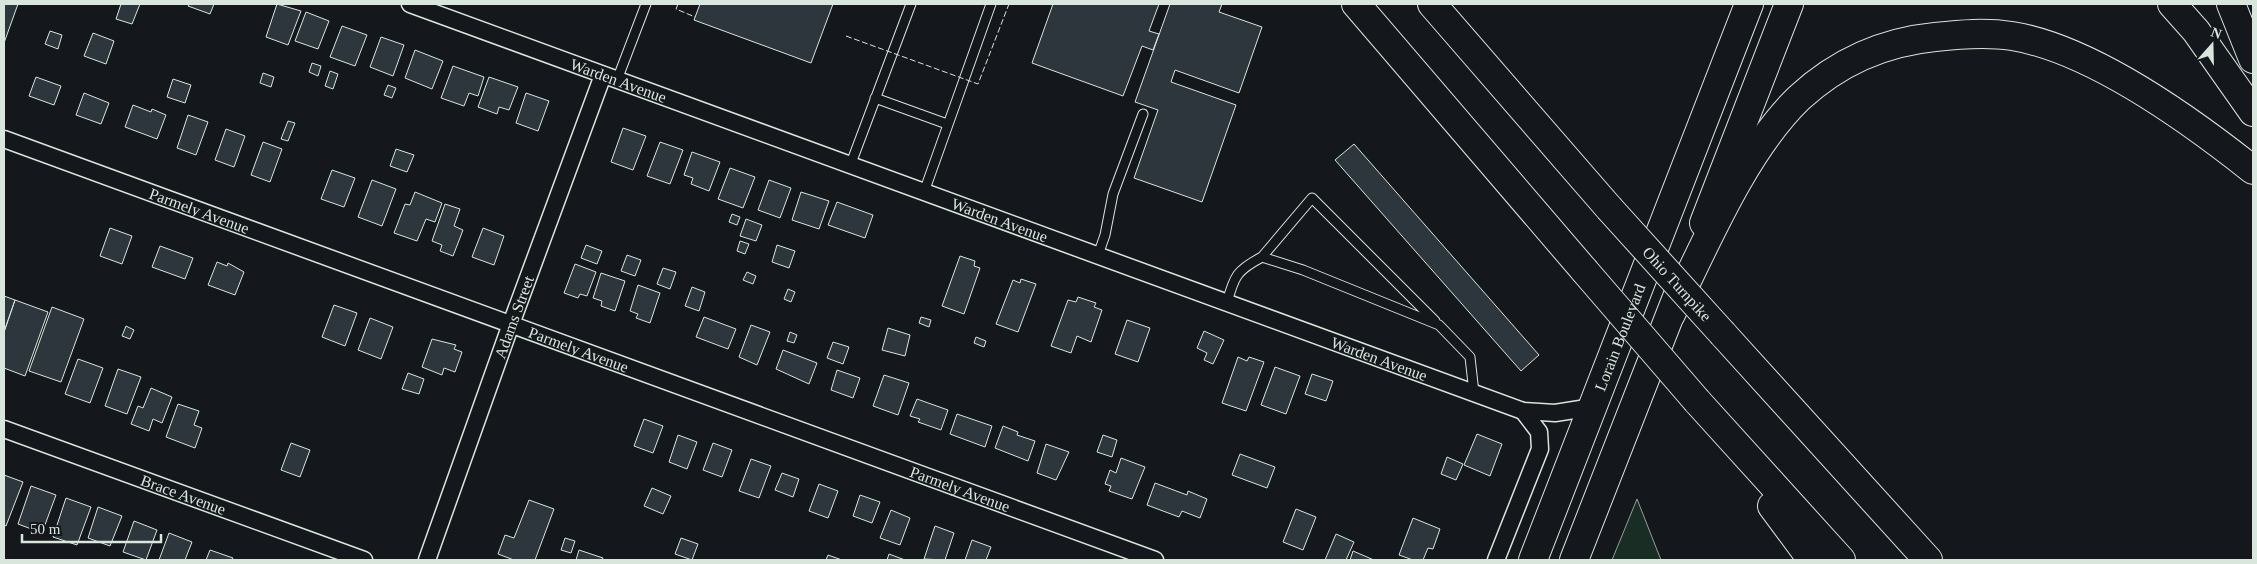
<svg xmlns="http://www.w3.org/2000/svg" width="2257" height="564" font-family="Georgia,serif">
<rect width="100%" height="100%" fill="#14181c"/>
<path fill="#1a2d24" stroke="#939e99" d="M1637,499l24,61h-49z"/>
<path fill="#2c363c" stroke="#d8e6dc" d="M4,4h14l-14,39z
M121,4h19l-8,20 -16,-5z
M189,4h25l-4,10 -22,-8z
M277,4l24,7 -13,34 -22,-8z
M700,4h133l-22,59 -117,-43z
M1053,4h106l-10,27 10,3 -6,16 -11,-4 -19,50 -91,-33z
M1170,4h52l-3,8 43,15 -23,66 -64,-23 -4,12 65,23 -34,97 -68,-24 24,-68 -23,-8z
M306,12l23,9 -11,28 -23,-8z
M342,26l25,9 -12,31 -25,-9z
M50,31l12,4 -4,14 -13,-5z
M93,33l21,8 -8,23 -22,-8z
M381,37l23,8 -11,31 -23,-9z
M415,50l28,11 -11,28 -27,-11z
M312,63l9,3 -3,10 -9,-4z
M453,66l31,11 -6,19 -9,-3 -5,13 -23,-8z
M330,71l8,3 -5,15 -8,-3z
M263,73l11,4 -3,10 -11,-4z
M36,77l25,9 -7,19 -25,-9z
M489,77l29,10 -9,23 -10,-3 -2,7 -19,-7z
M173,79l18,6 -6,18 -18,-6z
M388,85l8,3 -4,10 -8,-3z
M84,93l25,10 -8,21 -25,-9z
M526,93l23,8 -11,30 -22,-8z
M133,105l18,7 1,-3 14,6 -9,24 -32,-12z
M188,115l20,7 -12,33 -19,-7z
M288,121l7,2 -7,18 -7,-2z
M623,128l23,8 -13,34 -22,-8z
M226,129l19,7 -11,31 -19,-7z
M263,142l19,7 -12,33 -19,-7z
M660,142l23,8 -13,34 -23,-8z
M1354,144l185,211 -18,16 -186,-211z
M396,149l18,6 -7,17 -17,-6z
M692,152l28,10 -11,29 -18,-7 2,-6 -9,-3z
M730,168l25,9 -12,31 -25,-9z
M332,170l23,8 -11,29 -23,-8z
M372,180l24,9 -14,37 -24,-9z
M769,180l22,8 -11,30 -22,-8z
M415,192l27,11 -7,19 -9,-3 -9,22 -23,-8 11,-29 5,1z
M801,192l28,9 -10,28 -27,-9z
M837,202l36,13 -8,23 -37,-13z
M445,204l15,5 -6,17 9,4 -10,26 -13,-5 2,-6 -10,-4z
M732,214l8,3 -3,8 -8,-3z
M746,219l16,6 -6,16 -16,-5z
M110,228l22,8 -10,28 -22,-8z
M483,228l21,8 -10,29 -22,-8z
M740,241l9,3 -4,10 -8,-3z
M586,245l16,6 -5,13 -16,-6z
M777,245l18,6 -6,17 -17,-6z
M160,246l33,12 -8,21 -33,-12z
M627,255l14,5 -6,16 -14,-5z
M960,256l15,5 -1,5 6,2 -16,46 -22,-8z
M217,262l10,4 1,-3 16,9 -9,23 -27,-10z
M575,264l21,8 -9,24 -7,-2 -2,4 -14,-5z
M663,268l13,4 -6,17 -13,-5z
M747,272l9,4 -3,8 -10,-4z
M601,273l24,8 -10,30 -14,-5 1,-5 -9,-3z
M1021,279l15,5 -18,48 -22,-8 17,-44 7,3z
M638,285l22,8 -10,30 -14,-5 2,-4 -8,-3z
M692,287l13,5 -6,19 -14,-5z
M788,289l7,3 -4,10 -7,-3z
M4,296l11,4 -11,32z
M1078,297l18,6 -2,4 8,3 -11,32 -14,-6 -6,17 -20,-7 17,-46 8,2z
M15,300l33,12 -23,64 -21,-8v-36z
M334,305l23,8 -12,33 -23,-9z
M52,307l32,12 -23,63 -32,-11z
M704,317l32,12 -8,20 -32,-12z
M921,317l10,3 -2,7 -10,-4z
M370,318l23,9 -12,32 -23,-9z
M1127,320l23,8 -12,34 -23,-8z
M751,325l19,7 -13,33 -18,-8z
M126,326l8,4 -4,9 -8,-3z
M888,328l22,7 -5,21 -23,-6z
M1204,331l20,9 -11,24 -9,-4 3,-7 -10,-5z
M790,332l7,3 -3,8 -7,-2z
M976,337l10,4 -2,6 -10,-4z
M432,339l24,6 -2,4 8,3 -7,20 -11,-4 -2,7 -20,-8z
M833,342l16,5 -6,17 -16,-6z
M783,350l34,13 -8,21 -33,-15z
M1238,357l9,4 2,-4 15,5 -18,49 -24,-8z
M78,359l25,9 -13,35 -25,-9z
M1275,367l25,9 -14,38 -25,-9z
M118,369l23,8 -14,37 -22,-8z
M837,370l23,8 -7,20 -22,-8z
M408,373l16,6 -5,15 -17,-5z
M1312,374l21,7 -7,20 -21,-7z
M884,375l25,8 -11,32 -25,-9z
M151,388l21,9 -10,26 -9,-4 -4,12 -18,-7 7,-18 5,2z
M917,399l31,11 -7,20 -23,-8 2,-3 -10,-3z
M178,404l21,7 -5,14 8,3 -7,20 -29,-11z
M957,414l35,12 -7,21 -35,-13z
M644,419l19,7 -10,27 -19,-7z
M1003,426l15,6 -1,3 18,6 -7,20 -33,-13z
M1477,434l25,10 -12,32 -26,-11z
M678,435l19,7 -10,27 -18,-7z
M1103,435l14,5 -5,17 -15,-5z
M291,443l19,7 -10,27 -19,-7z
M713,443l19,7 -10,27 -19,-7z
M1046,444l23,8 -13,28 -19,-7z
M1240,454l35,13 -8,21 -35,-13z
M1447,457l16,7 -7,16 -15,-6z
M1121,458l24,9 -13,32 -23,-8 2,-5 -6,-2 5,-14 6,3z
M751,459l20,7 -12,32 -20,-7z
M782,473l17,6 -6,18 -18,-7z
M4,475l19,7 -17,44 -2,-1z
M1155,483l32,12 1,-4 19,8 -7,19 -18,-7 -3,6 -32,-12z
M819,484l19,7 -10,27 -19,-7z
M31,486l25,9 -14,38 -24,-9z
M652,488l19,8 -8,18 -19,-8z
M860,495l20,7 -8,21 -19,-7z
M66,498l25,9 -14,38 -24,-8z
M529,500l25,9 -19,51h-21l-16,-6 7,-19 9,3z
M98,507l24,9 -12,30 -22,-8z
M1296,509l20,8 -13,33 -20,-8z
M891,510l19,8 -10,27 -20,-7z
M1413,518l27,11 -7,20 -5,-1 -5,12h-10l-14,-5z
M134,521l23,9 -11,30 -23,-8z
M935,526l19,7 -9,27 -21,-1z
M169,533l23,9 -7,18h-26z
M1336,534l18,8 -8,18h-21z
M565,538l10,3 -4,12 -10,-3z
M681,538l17,6 -6,16 -17,-6z
M972,540l19,7 -5,13h-21z
M210,550l23,8 -1,2h-26z
M579,550l24,8 -1,2h-26z
M1353,551l21,9h-24z
M889,554l16,6h-18z
M828,555l14,5h-16z"/>
<g fill="none" stroke-linecap="round" stroke-linejoin="round">
<g stroke="#d8e6dc" stroke-width="11">
<path id="service" d="M617,80l29,-76
M875,98l72,26
M850,166l61,-162
M924,192l67,-188
M1098,255l7,-20 8,-41 30,-80
M1262,257l50,-59 123,123
M1227,303c7,-27 10,-33 35,-46l41,13 136,55 31,32 4,36"/>
</g>
<g stroke="#d8e6dc" stroke-width="19">
<g id="minor">
<path id="s1" d="M410,4l1113,407 32,2 38,-6"/>
<path id="s2" d="M4,139l1151,421"/>
<path id="s3" d="M4,429l360,131"/>
<path id="s4" d="M427,560l84,-236 92,-249"/>
<path d="M1496,560l44,-111 -1,-17 -16,-21"/>
</g>
</g>
<g stroke="#d8e6dc" stroke-width="30">
<g id="trunk">
<path d="M1704,223l85,-219"/>
<path id="s5" d="M1533,560l216,-556"/>
<path d="M1574,560l105,-268"/>
</g>
</g>
<g stroke="#d8e6dc" stroke-width="30">
<path id="motorway" d="M1356,4l228,266
M1432,4l177,204
M2172,4l24,27 57,81
M2231,4l22,55
M1671,314c34,-69 73,-163 128,-216 39,-36 84,-56 136,-61 26,-3 51,-5 77,-1 80,13 178,84 241,134
M1723,334l205,226
M1697,401l144,159
M1772,506l40,54"/>
</g>
<use href="#service" stroke="#14181c" stroke-width="9"/>
<use href="#minor" stroke="#14181c" stroke-width="16"/>
<use href="#trunk" stroke="#14181c" stroke-width="28"/>
<use href="#motorway" stroke="#14181c" stroke-width="28"/>
<g stroke="#d8e6dc" stroke-width="30" stroke-linecap="butt">
<g id="motorway-bridge">
<path id="s6" d="M1609,208l114,126"/>
<path d="M1584,270l113,131"/>
</g>
</g>
<use href="#motorway-bridge" stroke="#14181c" stroke-width="28"/>
<path stroke="#d8e6dc" stroke-width="1" stroke-dasharray="6 2.5" stroke-linecap="butt" d="M678,4l-2,5 19,8
M846,36l132,48 31,-80"/>
</g>
<g text-anchor="middle" dominant-baseline="central" stroke-width="4" stroke-linejoin="round" paint-order="stroke">
<g font-size="16" fill="#d8e6dc" stroke="#14181c">
<text stroke="none"><textPath href="#s1" startOffset="222">Warden Avenue</textPath></text>
<text stroke="none"><textPath href="#s2" startOffset="208">Parmely Avenue</textPath></text>
<text stroke="none"><textPath href="#s1" startOffset="628">Warden Avenue</textPath></text>
<text stroke="none"><textPath href="#s6" startOffset="102">Ohio Turnpike</textPath></text>
<text stroke="none"><textPath href="#s4" startOffset="258">Adams Street</textPath></text>
<text stroke="none"><textPath href="#s5" startOffset="239">Lorain Boulevard</textPath></text>
<text stroke="none"><textPath href="#s2" startOffset="612">Parmely Avenue</textPath></text>
<text stroke="none"><textPath href="#s1" startOffset="1032">Warden Avenue</textPath></text>
<text stroke="none"><textPath href="#s2" startOffset="1018">Parmely Avenue</textPath></text>
<text stroke="none"><textPath href="#s3" startOffset="191">Brace Avenue</textPath></text>
</g>
</g>
<rect width="2257" height="564" fill="none" stroke="#d8e6dc" stroke-width="10"/>
<g transform="translate(2212 45) rotate(20)" stroke="#14181c" stroke-width="4" paint-order="stroke">
<path d="M0-4L9 19L0 12L-9 19Z" fill="#d8e6dc"/>
<text y="-8" font-size="14" font-weight="bold" text-anchor="middle" fill="#d8e6dc">N</text>
</g>
<path d="M22 534v8h139v-8" fill="none" stroke="#d8e6dc" stroke-width="2.5"/>
<text x="30" y="534" font-size="15" fill="#d8e6dc" stroke="#14181c" stroke-width="4" paint-order="stroke">50 m</text>
</svg>
